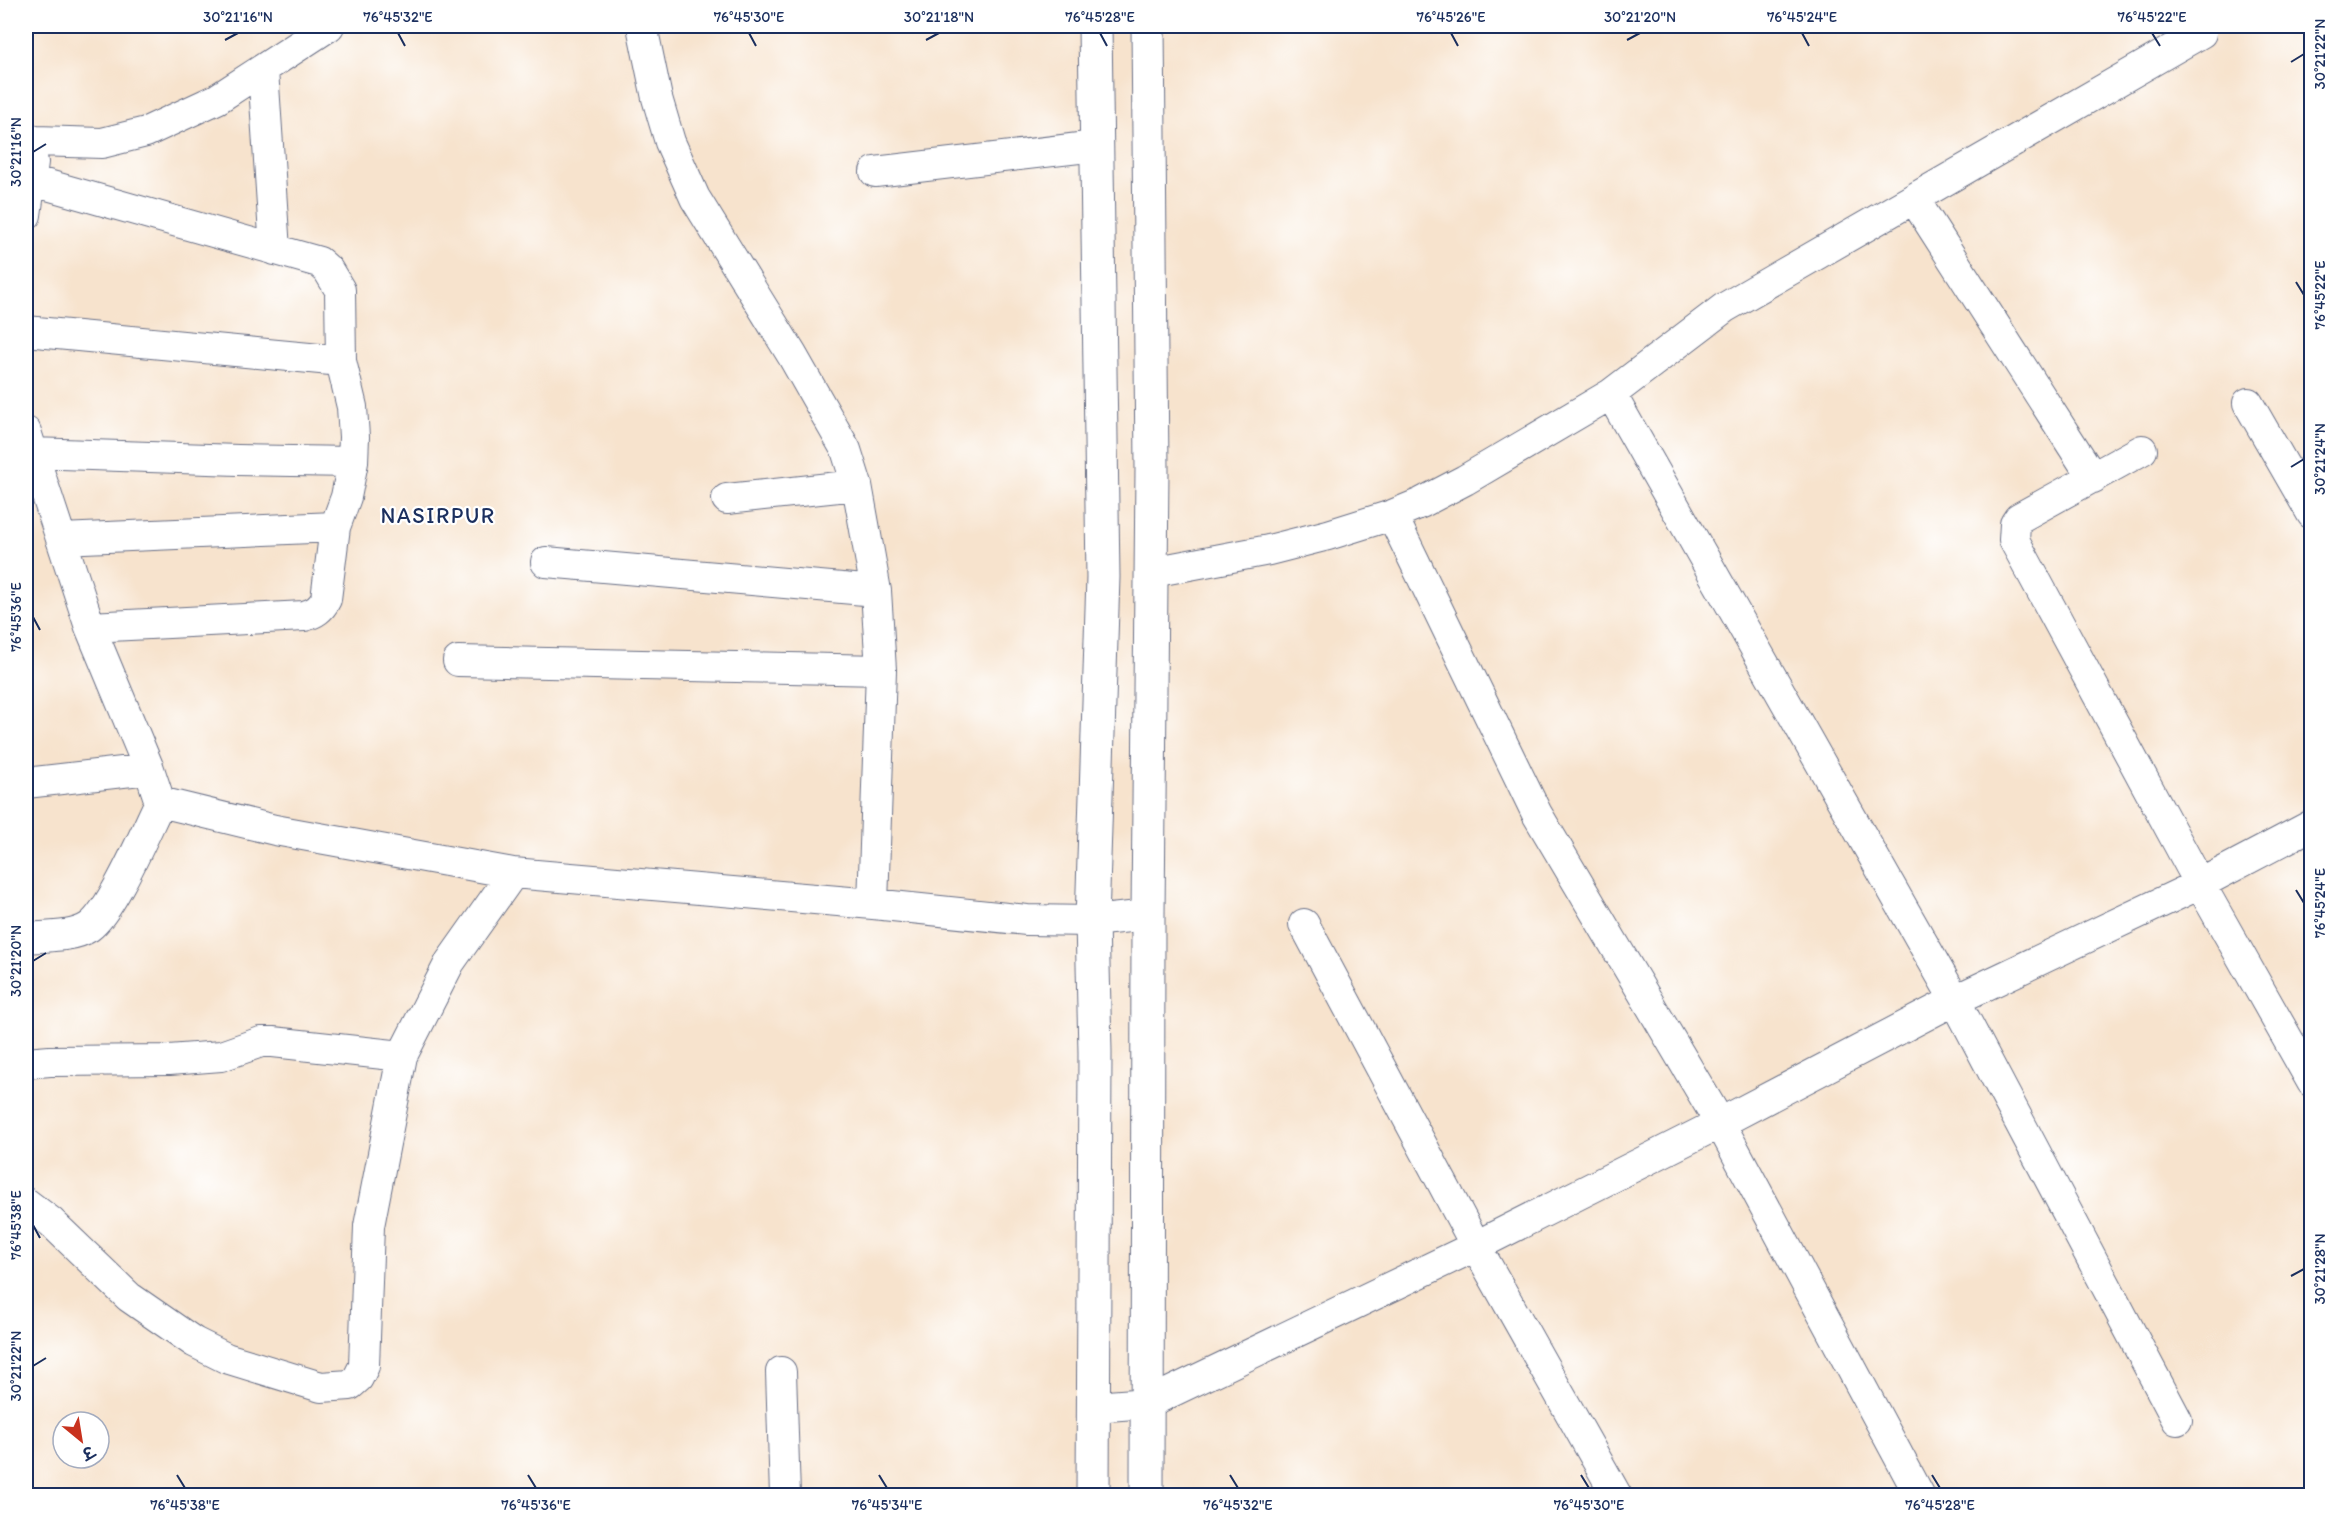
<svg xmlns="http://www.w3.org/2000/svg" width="2337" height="1521" font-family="Itim,'Playpen Sans Deva',sans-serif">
<rect width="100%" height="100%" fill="#fff"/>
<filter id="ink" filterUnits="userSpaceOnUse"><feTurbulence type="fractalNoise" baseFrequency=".0167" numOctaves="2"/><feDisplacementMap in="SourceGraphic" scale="12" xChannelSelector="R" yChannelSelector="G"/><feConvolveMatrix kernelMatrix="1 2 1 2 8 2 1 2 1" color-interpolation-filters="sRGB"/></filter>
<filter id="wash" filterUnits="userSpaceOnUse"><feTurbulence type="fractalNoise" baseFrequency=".008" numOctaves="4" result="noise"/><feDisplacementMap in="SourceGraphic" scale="24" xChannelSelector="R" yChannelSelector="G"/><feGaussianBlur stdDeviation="1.35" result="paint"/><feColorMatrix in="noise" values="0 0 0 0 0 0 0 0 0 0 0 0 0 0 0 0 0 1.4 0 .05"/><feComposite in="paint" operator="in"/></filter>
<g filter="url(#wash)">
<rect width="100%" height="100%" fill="#f7e3cd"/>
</g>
<g filter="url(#ink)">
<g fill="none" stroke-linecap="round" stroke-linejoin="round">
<g stroke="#686e85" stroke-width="32">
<path id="minor" d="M642,26l15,72 13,44 25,56 97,157 54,95 11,35 19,106 5,79 -8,234
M263,70l12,180
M26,138l10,3 66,2 44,-11 71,-33 112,-73
M875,172l221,-26
M30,180l289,82 9,8 12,20 1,71 11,46 2,30 -1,25 -7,35 -11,30 -9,72c-5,10 -11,14 -22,17l-214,11
M1914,199l179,279
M26,215l7,-53
M26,331l315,30
M1611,394l344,606 222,420
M2248,403l64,111
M26,432l64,195 59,142 11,33 115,28 238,43 360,31 154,16 65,1 56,-6
M2142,450l-123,68 -4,6 -1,16 186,344 112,198
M32,453l206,7 115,2
M727,499l130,-14
M1392,515l145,299 183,309 200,373
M61,539l274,-12
M546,562l330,29
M1152,572l117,-22 59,-15 64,-20 29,-12 44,-23 146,-86 113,-86 477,-275
M458,661l423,9
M26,783l123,-14
M1304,924l172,322 141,250
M26,938c19,-2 46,0 63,-11 23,-16 57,-97 71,-125
M26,1063l24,-2 119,-1 52,-4 40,-14h12l129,14
M26,1203l25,19 78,75 65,45 32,16 95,29 29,-2 8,-7 6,-12 5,-140 33,-170 48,-94 63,-89
M781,1372l4,124
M1094,1407l54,-4 328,-157 244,-123 235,-123 245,-116 112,-59"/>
</g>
<g stroke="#686e85" stroke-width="35">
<path id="primary" d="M1093,1496l2,-444 -3,-131 11,-344 -8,-551
M1147,1496l1,-581 4,-446 -4,-443"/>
</g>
<use href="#minor" stroke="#fff" stroke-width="30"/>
<use href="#primary" stroke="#fff" stroke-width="33"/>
</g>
</g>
<path fill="none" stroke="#1b2f5e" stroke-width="2" d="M398,33l7,13M749,33l7,13M1100,33l7,13M1451,33l7,13M1802,33l7,13M2152,33l8,13M225,40l13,-7M926,40l13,-7M1627,40l13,-7M2291,62l13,-8M33,152l13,-8M2296,282l8,13M2291,467l13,-8M33,617l7,13M2296,890l8,13M33,961l13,-8M33,1225l7,13M2291,1276l13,-7M33,1366l13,-8M177,1475l8,13M528,1475l8,13M879,1475l8,13M1230,1475l8,13M1581,1475l8,13M1932,1475l8,13"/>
<g text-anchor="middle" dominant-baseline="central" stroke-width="4.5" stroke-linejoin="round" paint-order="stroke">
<g font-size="22" letter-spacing="1.5" fill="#1b2f5e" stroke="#fff">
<text x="438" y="515">NASIRPUR</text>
</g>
</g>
<rect width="2337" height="1521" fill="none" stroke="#fff" stroke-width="66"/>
<g transform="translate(81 1440) rotate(150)"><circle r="28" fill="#ffffff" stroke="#a4acbf" stroke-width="1.5"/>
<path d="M0-4.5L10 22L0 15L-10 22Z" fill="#c8321e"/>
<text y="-9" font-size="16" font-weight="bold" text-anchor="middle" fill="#1b2f5e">उ</text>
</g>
<rect x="33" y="33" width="2271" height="1455" fill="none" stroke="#1b2f5e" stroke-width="2"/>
<g font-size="15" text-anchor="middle" fill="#1b2f5e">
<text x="238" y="22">30°21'16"N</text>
<text x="398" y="22">76°45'32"E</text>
<text x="749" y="22">76°45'30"E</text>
<text x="939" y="22">30°21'18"N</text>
<text x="1100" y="22">76°45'28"E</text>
<text x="1451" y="22">76°45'26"E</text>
<text x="1640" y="22">30°21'20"N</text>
<text x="1802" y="22">76°45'24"E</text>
<text x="2152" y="22">76°45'22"E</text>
<text transform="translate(2320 54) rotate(-90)" y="5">30°21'22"N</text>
<text transform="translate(16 152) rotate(-90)" y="5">30°21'16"N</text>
<text transform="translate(2320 295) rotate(-90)" y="5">76°45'22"E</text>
<text transform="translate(2320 459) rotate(-90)" y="5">30°21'24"N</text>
<text transform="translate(16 617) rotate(-90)" y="5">76°45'36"E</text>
<text transform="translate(2320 903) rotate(-90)" y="5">76°45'24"E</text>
<text transform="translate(16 961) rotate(-90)" y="5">30°21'20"N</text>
<text transform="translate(16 1225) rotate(-90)" y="5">76°45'38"E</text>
<text transform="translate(2320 1269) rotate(-90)" y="5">30°21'28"N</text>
<text transform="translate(16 1366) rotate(-90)" y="5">30°21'22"N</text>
<text x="185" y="1510">76°45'38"E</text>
<text x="536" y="1510">76°45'36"E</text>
<text x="887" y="1510">76°45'34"E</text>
<text x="1238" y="1510">76°45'32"E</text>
<text x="1589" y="1510">76°45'30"E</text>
<text x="1940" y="1510">76°45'28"E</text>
</g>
</svg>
